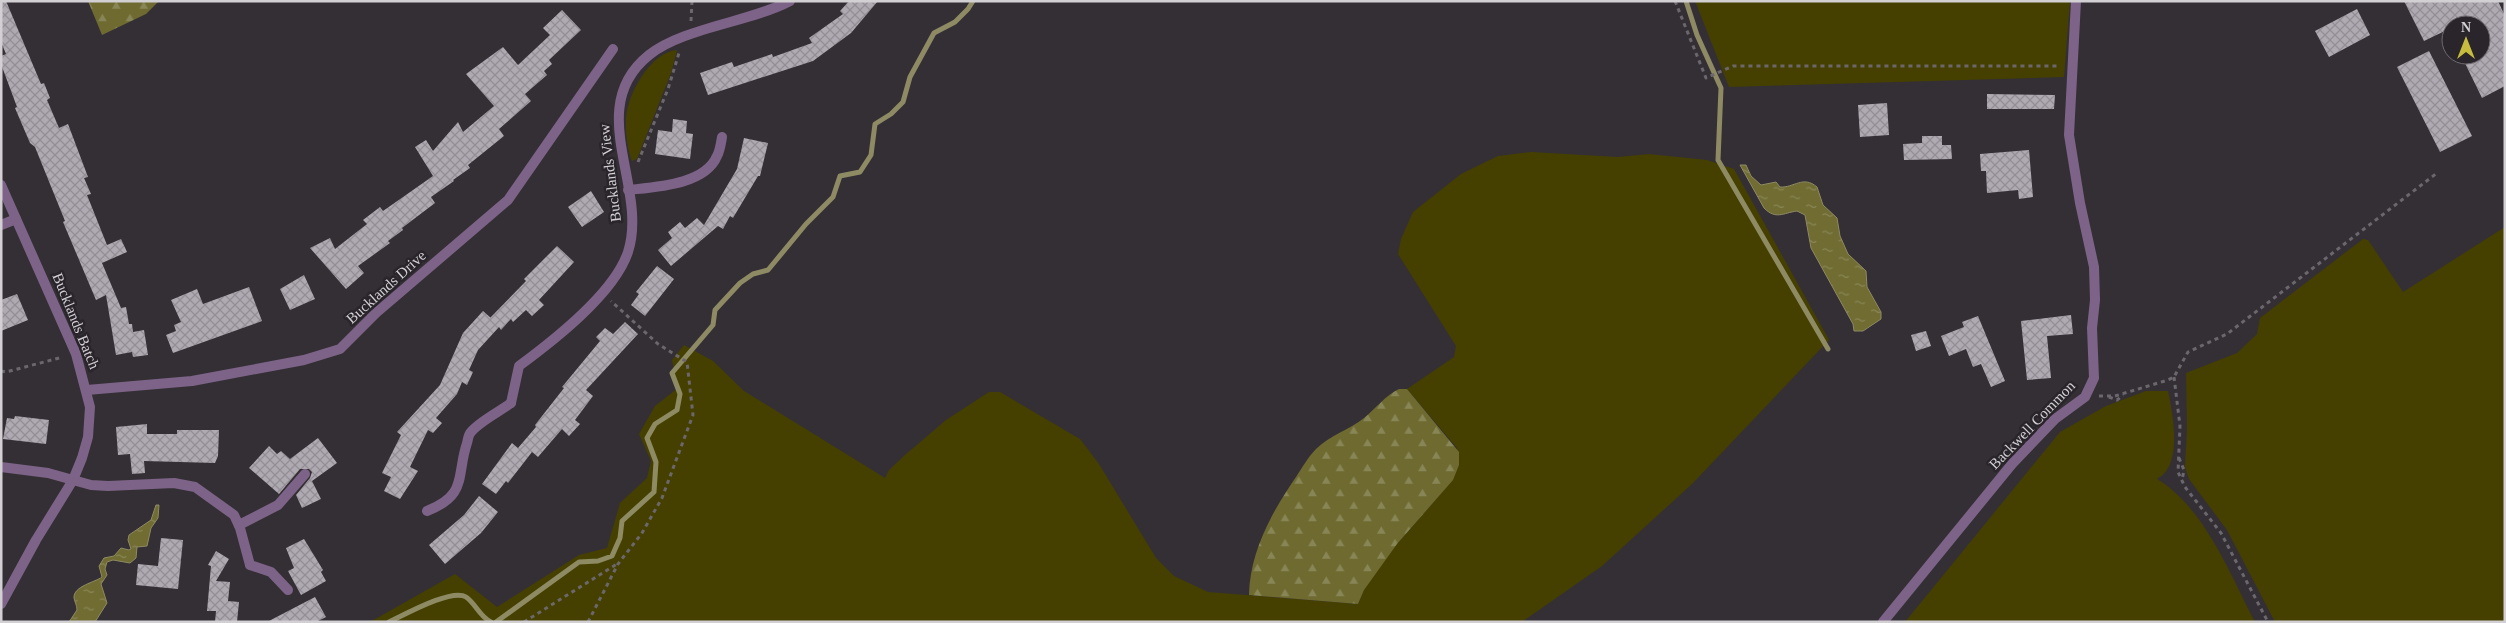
<svg xmlns="http://www.w3.org/2000/svg" width="2506" height="623" font-family="Georgia,serif">
<defs>
<pattern id="forest-firs" width="22" height="20" patternUnits="userSpaceOnUse" patternTransform="scale(1.25)"><rect width="22" height="20" fill="#6e6a30"/><path d="M5 1l3.5 6h-7zM16 11l3.5 6h-7z" fill="#888557"/></pattern>
<pattern id="water-ripples" width="26" height="14" patternUnits="userSpaceOnUse" patternTransform="scale(1.25)"><rect width="26" height="14" fill="#706c32"/><path d="M2 4q2-2 4 0t4 0M15 11q2-2 4 0t4 0" fill="none" stroke="#8a8758"/></pattern>
<pattern id="building-cross-hatch" width="8" height="8" patternUnits="userSpaceOnUse" patternTransform="scale(1.25)"><rect width="8" height="8" fill="#afa9b1"/><path d="M0 0l8 8M0 8l8-8" fill="none" stroke="#938e95"/></pattern>
</defs>
<rect width="100%" height="100%" fill="#332f35"/>
<path fill="#454000" d="M1695,1h375l-6,76 -335,10z
M677,50l-6,23 -34,86 -5,2c-5,-12 -8,-37 -5,-50 4,-22 25,-59 50,-61z
M1531,152l87,5 31,-3 58,6 27,9 95,171 -137,144 -90,82 -80,56h-1152l85,-48 42,33 82,-52 28,-7 13,-45 27,-25 4,-17 -12,-27 16,-28 23,-18 -6,-28 12,-15 29,16 31,30 141,87 4,-8 16,-15 41,-35 43,-28h11l80,47 19,25 57,94 18,18 34,16 150,12 6,-14 11,-18 22,-28 53,-61 9,-18 -2,-17 -50,-59 47,-32 2,-11 -58,-92 3,-15 12,-27 48,-38 37,-18z
M2505,227v395h-230l-48,-92 -38,-51 -4,-12 2,-39 -1,-55 51,-20 20,-19 3,-16 103,-79 5,1 35,52z
M2146,391h22c5,24 15,75 -11,88 47,28 73,95 98,143h-350l155,-190 46,-26z"/>
<path fill="url(#forest-firs)" d="M88,1h71l-13,13 -44,21z
M1399,389h8l52,63v13l-6,15 -56,64 -33,46 -6,14 -109,-9c1,-44 23,-83 47,-118 6,-9 12,-20 20,-28 14,-14 33,-19 48,-31 12,-10 21,-22 35,-29z"/>
<path fill="url(#water-ripples)" stroke="#8e8a63" d="M1740,165h6l5,11 10,9 15,-3 4,5c14,1 23,-12 37,0l6,18 14,13 3,18 8,18 18,17 1,16 14,25v7l-18,12h-9l-1,-7 -42,-76 -6,-33 -8,-4c-14,2 -21,9 -33,-3z
M156,505h3l-1,13 -7,10 -4,18 -10,1 -1,11 -6,5 -17,-3 -6,2 -2,7 2,6 -6,9 6,19 -12,19h-26l8,-12c0,-5 -2,-7 -3,-12 -1,-12 22,-16 28,-21l-3,-11 5,-8 10,-2 7,-8 8,2 2,-1 -3,-9 1,-5 22,-15z"/>
<g fill="none" stroke-linecap="round" stroke-linejoin="round">
<path stroke="#8e8a63" stroke-width="5" d="M1686,1l11,34 24,53 -3,72 110,189
M389,622c15,-7 63,-34 77,-25 10,7 14,20 25,25
M496,622l83,-60 19,-1 14,-5 8,-18 2,-17 32,-29 2,-30 -9,-24 8,-14 22,-14 3,-16 -8,-21 41,-48 2,-15 25,-27 13,-9 15,-4 38,-46 27,-27 7,-21 20,-4 11,-17 4,-31 16,-10 12,-12 7,-25 24,-44 21,-11 13,-13 5,-8"/>
</g>
<path fill="url(#building-cross-hatch)" d="M1,1h5l35,83 3,-1 6,15 -3,2 12,28 9,-4 20,53 -4,1 7,16 -4,1 20,50 14,-6 6,13 -25,11 19,45 5,-1 3,17h3l1,8 11,-2 4,25 -15,2 -1,-5 -16,3 -10,-60 -10,5 -33,-78 2,-1 -30,-74 -5,-4 -15,-35 2,-1 -16,-43v-8l5,-2 -5,-12z
M849,1h29l-27,32 -38,28 -105,34 -8,-22 32,-11 2,5 38,-13 1,3 39,-14 -3,-5 34,-24 -3,-3z
M2404,1h94l7,15v70l-23,12 -21,-43h20v-30h-30v3l-27,13z
M2357,9l13,26 -41,22 -14,-26z
M562,10l19,20 -32,30 3,4 -8,7 3,4 -22,19 6,7 -32,28 5,7 -36,29 2,3 -17,12 1,1 -23,16 4,6 -33,25 1,2 -15,11 2,2 -32,23 6,7 -18,16 -36,-41 20,-10 5,11 32,-25 -4,-4 17,-13 3,4 50,-35 -18,-29 11,-7 7,11 25,-29 5,10 31,-26 -28,-32 37,-27 15,18 32,-30 -7,-7z
M2429,51l43,85 -32,16 -43,-85z
M1987,94l68,1 -1,14h-67z
M1887,103l2,32 -29,2 -2,-32z
M673,119l14,2 -1,12 7,1 -3,25 -35,-5 3,-24 14,2z
M1922,136h20v9h9l1,14 -48,1 -1,-16 19,-1z
M744,138l24,5 -8,33h-2l-25,42 -3,-2 -7,13 -5,-3 -47,40 -13,-16 14,-12 -4,-6 12,-10 5,6 12,-10 7,7 33,-56z
M2029,150l4,47 -14,2 -1,-9 -31,3 -1,-22h-5l-1,-17z
M591,191l13,21 -22,15 -14,-20z
M557,246l17,16 -35,38 5,5 -12,11 -6,-6 -13,12 -2,-3 -10,11 -2,-3 -21,23 -9,20 4,2 -6,13 -5,-3 -5,12 -21,24 6,5 -9,10 -5,-3 -18,37 8,4 -18,28 -16,-8 7,-14 -9,-4 19,-38 -4,-3 43,-47 23,-52 20,-22 9,8 -2,-1 36,-37 -2,-2z
M657,266l17,13 -29,37 -14,-11 8,-11 -3,-2z
M304,275l11,24 -25,11 -10,-21z
M249,287l13,34 -89,32 -7,-18 10,-4 -2,-6 7,-3 -10,-22 26,-11 6,15z
M17,294l11,26 -27,11v-31z
M2071,315l2,19 -26,2 4,42 -24,2 -6,-59z
M1978,316l27,65 -14,6 -10,-23 -8,3 -7,-18 -17,7 -8,-20 23,-9 -2,-5z
M625,322l13,12 -52,56 7,6 -18,24 5,4 -11,12 -7,-7 -24,28 -6,-5 -24,31 -2,-2 -10,13 -14,-10 30,-41 6,5 18,-21 -1,-2 29,-37 -2,-1 38,-46 -4,-4 9,-9 8,6z
M1926,331l5,15 -15,5 -5,-16z
M15,416l34,4 -3,24 -43,-5 4,-21 7,1z
M147,424v10h30v-4h42l-1,26 -3,7 -71,-2 1,12 -13,1 -2,-20 -12,1 -2,-28z
M318,438l19,25 -25,18 9,18 -19,9 -6,-13 14,-17 2,-6 -3,-3h-9l-21,25 -30,-26 20,-22 8,8 4,-3 9,8z
M479,496l19,16 -17,21 -36,31 -16,-19 35,-30z
M161,538l22,2 -5,49 -42,-4 2,-21 20,2z
M304,539l19,31 -2,2 5,9 -25,14 -13,-24 6,-3 -8,-20z
M216,551l13,8 -13,22 14,1 -2,19 11,1 -2,20h-22l1,-11h-9l4,-45 -3,-1z
M315,597l11,20 -10,5h-49z"/>
<g fill="none" stroke-linecap="round" stroke-linejoin="round">
<path stroke="#6b676d" stroke-width="3" stroke-dasharray="4 4" stroke-linecap="butt" d="M1675,1l31,77 27,-12h327
M691,21l1,-20
M638,162l30,-73 11,-36
M1,371l5,1 57,-15
M2174,377l6,49 -2,46 7,15 36,46 47,89
M2099,396h16l53,-16 6,-3 14,-25 39,-18 210,-161
M2109,397l8,3 6,-5
M2179,458l5,12 -2,10
M524,622l93,-58
M588,622l30,-58 24,-31 20,-35 31,-83 -6,-53 -29,-18 -47,-43"/>
<path stroke="#7d6387" stroke-width="10" d="M628,190c27,-3 77,-5 89,-34 3,-5 4,-13 5,-19
M1,225l15,-6
M427,511c41,-16 29,-35 40,-68 1,-3 1,-8 4,-11 9,-11 28,-20 40,-29
M239,525l39,-20 27,-31
M250,565l21,7 17,18"/>
<path stroke="#7d6387" stroke-width="10" d="M87,390l105,-9 112,-21 36,-11 36,-36 132,-113 105,-151
M511,403l8,-37c34,-25 95,-72 109,-114 21,-65 -45,-144 21,-197 33,-27 101,-33 141,-54
M1,467l47,6 43,12 17,1 66,-3 21,4 39,28 6,13 10,37
M1883,622l129,-158 43,-45 30,-22 9,-19 -2,-50 3,-28 -1,-33 -14,-64 -11,-68 7,-134"/>
<path stroke="#7d6387" stroke-width="10" d="M1,185l75,169 14,53 -2,30 -6,21 -9,22 -37,60 -35,64"/>
</g>
<g text-anchor="middle" dominant-baseline="central" stroke-width="5" stroke-linejoin="round" paint-order="stroke">
<g font-size="15" fill="#d3d0d4" stroke="#29252b">
<text transform="translate(610 173) rotate(-97)">Bucklands View</text>
<text transform="translate(386 287) rotate(-42)">Bucklands Drive</text>
<text transform="translate(76 321) rotate(68)">Bucklands Batch</text>
<text transform="translate(2032 425) rotate(-46)">Backwell Common</text>
</g>
</g>
<rect width="2506" height="623" fill="none" stroke="#d3d0d4" stroke-width="5"/>
<g transform="translate(2466 40)"><circle r="24" fill="#29252b" stroke="#6d696f"/>
<path d="M0-4L9 19L0 12L-9 19Z" fill="#c6bc3d"/>
<text y="-8" font-size="14" font-weight="bold" text-anchor="middle" fill="#d3d0d4">N</text>
</g>
</svg>
